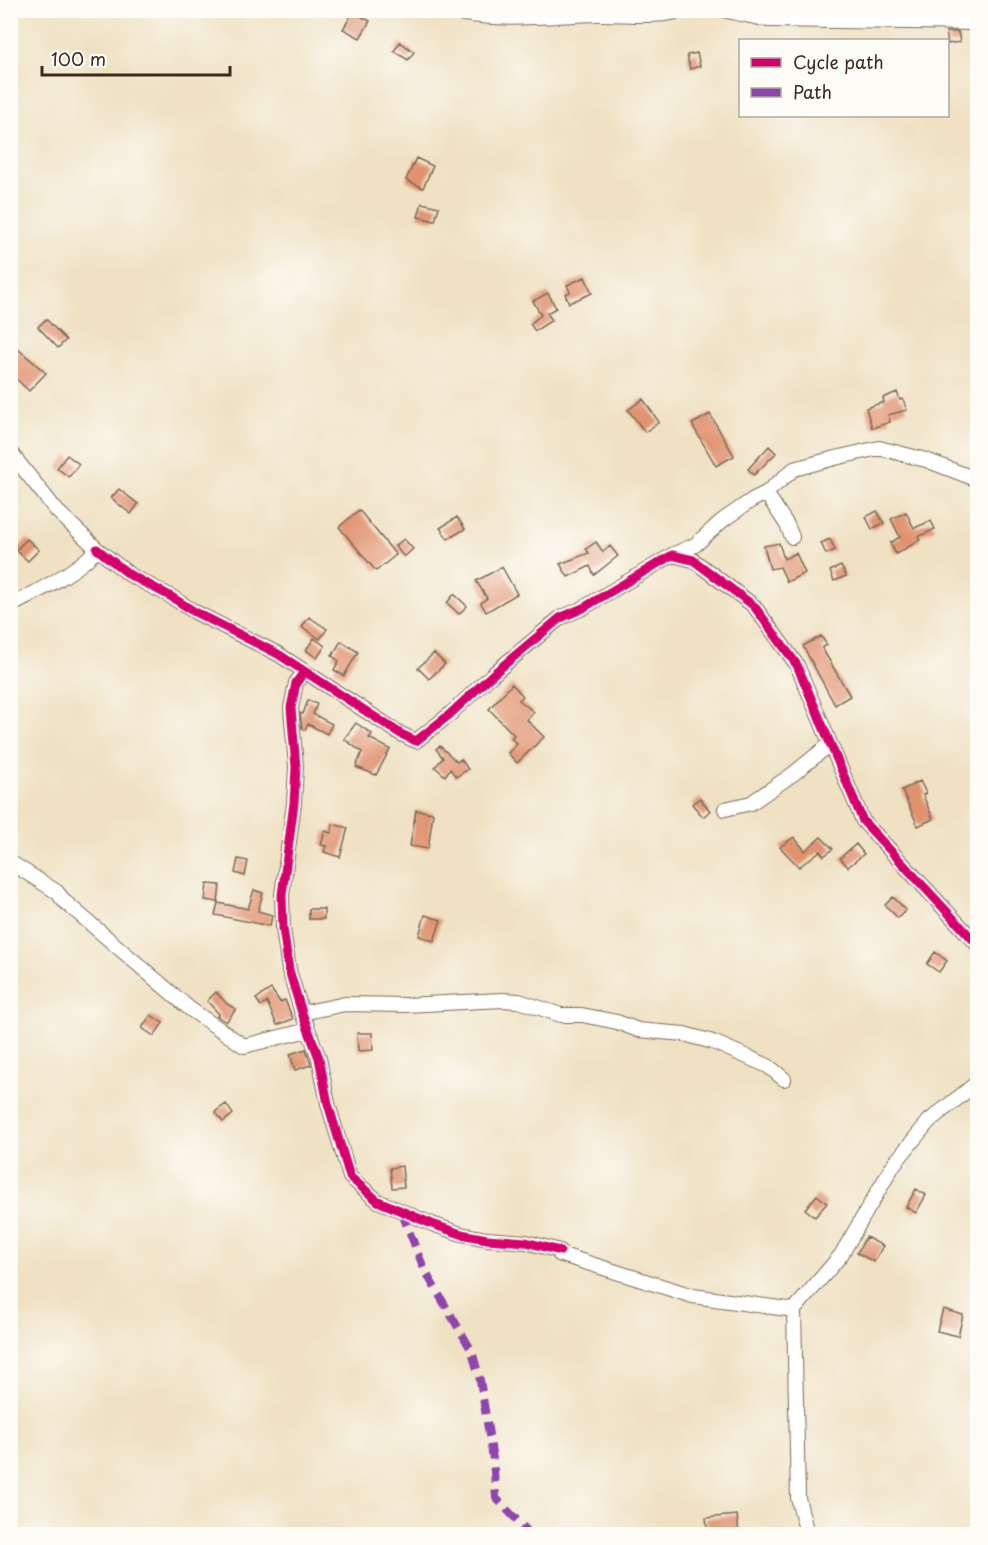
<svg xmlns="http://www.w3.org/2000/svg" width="988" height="1545" font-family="'Playpen Sans',sans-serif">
<rect width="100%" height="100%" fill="#fdfcf7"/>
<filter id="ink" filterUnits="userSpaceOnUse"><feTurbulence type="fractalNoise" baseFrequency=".0167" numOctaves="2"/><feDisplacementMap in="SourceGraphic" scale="12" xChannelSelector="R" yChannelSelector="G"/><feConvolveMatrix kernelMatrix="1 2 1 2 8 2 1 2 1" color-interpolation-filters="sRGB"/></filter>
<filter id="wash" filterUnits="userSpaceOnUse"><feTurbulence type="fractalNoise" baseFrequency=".008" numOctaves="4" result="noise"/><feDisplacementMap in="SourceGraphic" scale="24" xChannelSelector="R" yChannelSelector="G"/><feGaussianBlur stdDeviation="1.35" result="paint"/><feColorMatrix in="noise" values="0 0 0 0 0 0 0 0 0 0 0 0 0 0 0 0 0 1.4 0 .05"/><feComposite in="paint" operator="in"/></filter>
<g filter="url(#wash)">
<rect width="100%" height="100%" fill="#efe1c2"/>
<g id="blocks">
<path fill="#e19370" d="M353,12l17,9 -10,17 -17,-9z
M946,32h12l2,10 -12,2z
M400,42l14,10 -6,8 -14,-9z
M697,53l3,13 -10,3 -3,-14z
M416,158l17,8 -10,22 -17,-8z
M422,203l17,4 -4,14 -17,-4z
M585,277l7,16 -23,10 -4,-9 5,-2 -3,-7z
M548,293l8,15 -9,5 5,7 -17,11 -5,-7 11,-9 -8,-14z
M46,319l20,21 -8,8 -20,-21z
M10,342l36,31 -17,18 -19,-18z
M897,392l3,8 3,-1 4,11 -19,5 2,7 -18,6 -6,-20 18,-6 -1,-4z
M643,399l16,23 -14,10 -17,-22z
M710,414l24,42 -18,10 -24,-42z
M769,446l7,7 -22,22 -6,-6z
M67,455l12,9 -10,13 -12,-9z
M119,489l19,15 -7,10 -20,-16z
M359,510l37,45 -20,16 -37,-44z
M877,511l7,12 -12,6 -6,-12z
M906,512l8,16 17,-7 4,8 -17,8 2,3 -24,14 -6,-11 10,-6 -9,-18z
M457,517l8,12 -17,10 -8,-11z
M27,539l12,11 -11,11 -12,-11z
M404,539l9,10 -9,8 -9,-11z
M830,539l5,11 -9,4 -5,-11z
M596,542l7,10 7,-6 8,10 -24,19 -4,-9 -22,11 -8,-13 29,-11 -3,-4z
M779,543l5,16 12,-6 9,20 -18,9 -7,-15 -10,2 -6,-23z
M841,566l5,10 -12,5 -4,-10z
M502,567l15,27 -31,18 -5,-9 6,-5 -11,-17z
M454,594l13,12 -8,8 -12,-11z
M309,617l18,12 -7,10 -18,-12z
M821,636l6,9 -5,3 28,48 -15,9 -32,-59z
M314,638l11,8 -8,12 -11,-8z
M341,641l17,11 -14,24 -10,-6 5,-9 -7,-5z
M434,653l11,11 -16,15 -11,-11z
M512,684l11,12 -4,4 15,12 -7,8 17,17 -27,26 -9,-10 9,-9 -6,-6 3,-3 -25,-26z
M308,700l9,4 -4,10 19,10 -5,10 -19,-10 -3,6 -3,-2 -2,-15 3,1z
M356,723l16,11 -3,4 21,11 -14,26 -20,-8 6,-15 -18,-13z
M440,746l17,16 4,-3 7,10 -12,8 -6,-8 -5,7 -10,-9 8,-9 -7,-9z
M920,781l6,12 -3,2 10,24 -15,7 -16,-36z
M700,798l10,13 -7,6 -11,-13z
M416,810l17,3 -5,36 -18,-3z
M333,824l15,4 -8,29 -16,-5 2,-6 -5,-1 4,-14 6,2z
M794,837l11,14 16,-14 12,12 -9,7 -4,-5 -21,16 -19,-20z
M856,844l8,10 -16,13 -8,-9z
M238,859l10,2 -3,15 -10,-3z
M207,884l13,1 -2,17 -13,-2z
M254,890l9,3 -5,18 14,4 -2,11 -55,-11 3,-12 30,6z
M893,897l13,13 -8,8 -13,-13z
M309,909h15v10h-15z
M425,915l16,5 -7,21 -15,-5z
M935,952l12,9 -8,11 -12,-8z
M271,989l9,13 5,-2 8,19 -16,6 -10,-23 -6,4 -5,-7z
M216,992l11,12 9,5 -10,13 -9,-6 2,-2 -12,-13z
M151,1015l12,8 -9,13 -12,-8z
M357,1033h15l1,17 -15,1z
M306,1049l5,16 -16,5 -5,-16z
M226,1104l7,10 -10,8 -8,-10z
M402,1166l2,21 -12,1 -2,-20z
M916,1189l10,6 -10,18 -10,-6z
M817,1195l10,8 -12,14 -10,-8z
M866,1237l17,9 -9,16 -17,-9z
M943,1309l20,6 -5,21 -21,-5z
M737,1515l2,19h-31l-2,-16z"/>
</g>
</g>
<g filter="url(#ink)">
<use href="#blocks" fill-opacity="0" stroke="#7a6a57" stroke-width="1.5"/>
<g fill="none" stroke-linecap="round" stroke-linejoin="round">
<g stroke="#7a6a57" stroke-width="16">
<path id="street" d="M445,10c50,13 100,6 151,4 27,-1 62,5 87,-4
M723,10l45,10 210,3
M10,452l47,59 40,38c-17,21 -62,44 -87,57
M766,493l21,32 5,12
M97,549l33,26 40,21 25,16 83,42 123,80 15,7 33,-26 43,-40 68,-57 23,-10 89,-53 21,5 61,46 43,59 66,156 115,124
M672,555l23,-10 28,-25 29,-20 14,-7 28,-24 41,-11 44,-10 47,12 52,20
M304,672l-8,11 -5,25 5,59 -2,36 -12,92 1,33 6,42 13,43 17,45 9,46 22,73 28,24 54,23 29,10 26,5 39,3 34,9
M725,809l26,-6 42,-29 36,-29
M10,862l47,30 7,9 126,108 54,37 64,-16
M302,1013l43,-9 61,1 96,-5 17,1 42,14h21l35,7 21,8 46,4 29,8 55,24 16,13
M559,1254l134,42 101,14
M807,1534l-9,-36 -4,-188 47,-55 53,-91 35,-43 49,-39"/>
</g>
<use href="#street" stroke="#fff" stroke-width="14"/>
<path stroke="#8e44ad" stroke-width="8" stroke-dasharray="15 8" stroke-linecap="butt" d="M401,1211l24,60 47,80 8,29 13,79 3,39 34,36"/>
<g stroke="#fdfcf7" stroke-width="13">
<path id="cycleway" d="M97,549l33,26 40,21 25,16 83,42 123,80 15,7 33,-26 43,-40 68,-57 23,-10 89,-53 21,5 61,46 43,59 66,156 115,124
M304,672l-8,11 -5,25 5,59 -2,36 -12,92 1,33 6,42 13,43 17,45 9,46 22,73 28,24 54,23 29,10 26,5 39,3 34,9"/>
</g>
<use href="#cycleway" stroke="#d6006c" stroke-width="9"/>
</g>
</g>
<rect width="988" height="1545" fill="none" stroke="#fdfcf7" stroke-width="36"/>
<rect x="739" y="39" width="210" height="78" fill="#fdfcf7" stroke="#afa8a0" stroke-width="1.5"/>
<rect x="751" y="58" width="30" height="9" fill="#d6006c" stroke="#afa8a0" stroke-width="1.5"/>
<text x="793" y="69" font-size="18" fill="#3b2a1e">Cycle path</text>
<rect x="751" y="88" width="30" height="9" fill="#8e44ad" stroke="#afa8a0" stroke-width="1.5"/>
<text x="793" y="99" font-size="18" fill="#3b2a1e">Path</text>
<path d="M42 66v9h188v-9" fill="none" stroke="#3b2a1e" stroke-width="3"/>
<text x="51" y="66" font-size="18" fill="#3b2a1e" stroke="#fdfcf7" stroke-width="4.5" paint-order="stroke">100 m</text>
</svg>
